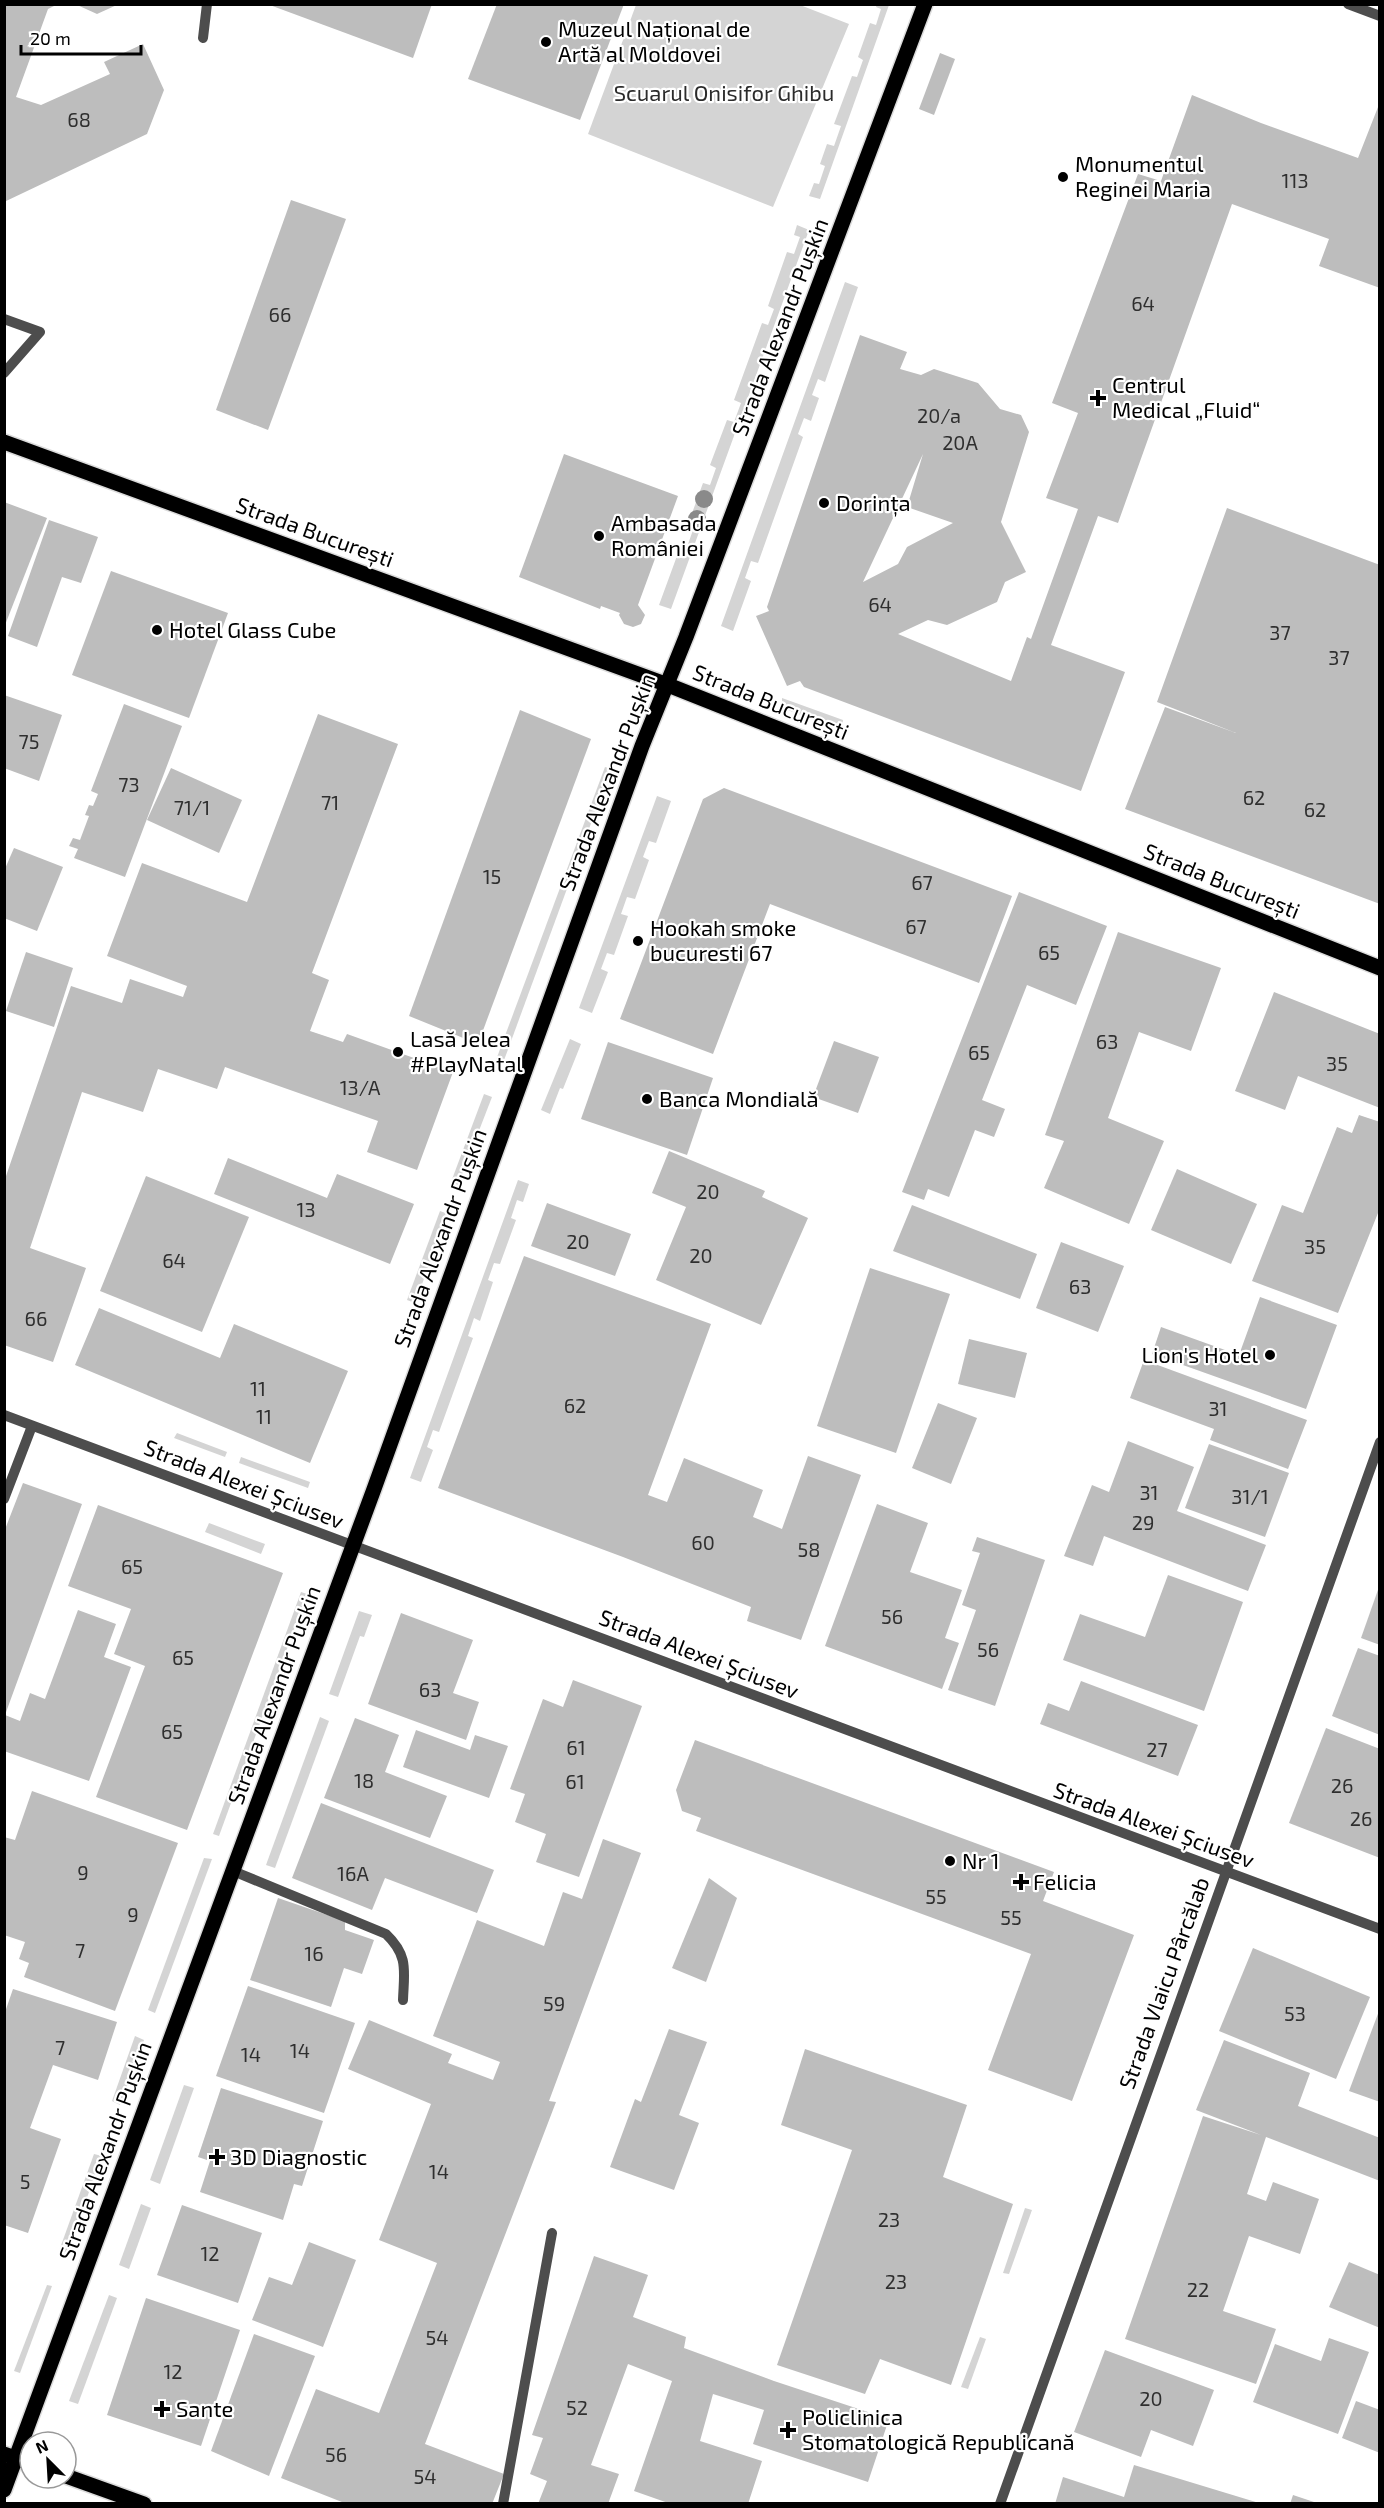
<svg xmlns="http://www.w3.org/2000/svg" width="1384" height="2508" viewBox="0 0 1384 2508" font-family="'Exo 2',sans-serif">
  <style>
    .green { fill: #d4d4d4 }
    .building { fill: #bdbdbd; fill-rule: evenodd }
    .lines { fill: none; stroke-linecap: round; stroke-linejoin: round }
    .major-casing { stroke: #dbdbdb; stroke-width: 18 }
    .minor { stroke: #4d4d4d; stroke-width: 10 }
    .major { stroke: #000; stroke-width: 15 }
    .tree { fill: #8a8a8a }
    .poi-dot { fill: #000; stroke: #fff; stroke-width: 2 }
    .labels { text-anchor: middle; stroke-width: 4.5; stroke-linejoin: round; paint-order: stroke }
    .number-label { font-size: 20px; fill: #2f2f2f }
    .poi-label { font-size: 22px; fill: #000; stroke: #fff; text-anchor: start }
    .park-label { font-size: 22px; fill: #2b2b2b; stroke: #fff }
    .street-label { font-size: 22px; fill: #000; stroke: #fff }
  </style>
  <rect width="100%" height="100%" fill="#fff"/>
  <!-- green -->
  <g class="green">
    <path d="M877 4 889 5 820 199 809 196 814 183 819 184 825 166 820 164 827 144 834 146 841 126 834 124 852 76 857 77 863 60 858 57 870 23 876 25 881 9 876 7Z"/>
    <path d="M636 5H800L849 24 773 207 588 134Z"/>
    <path d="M797 225 809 230 671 609 659 605 681 545 687 547 693 530 687 527 703 483 710 485 716 468 710 465 727 420 734 422 741 403 734 400 762 323 768 325 774 309 768 306 787 252 794 254 800 237 794 235Z"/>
    <path d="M845 282 858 287 825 382 818 379 812 395 819 398 811 421 804 418 798 434 803 437 758 563 751 561 745 578 751 581 733 631 721 626Z"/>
    <path d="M782 698 843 720 842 730 782 708Z"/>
    <path d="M605 767 611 769 503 1063 496 1060Z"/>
    <path d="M657 796 671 801 656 843 649 841 643 857 649 860 635 899 627 897 621 914 628 916 614 955 607 953 601 969 608 972 592 1013 579 1008Z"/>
    <path d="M570 1039 581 1044 563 1089 560 1088 550 1114 541 1110Z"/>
    <path d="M484 1094 492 1097 458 1185 451 1182Z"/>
    <path d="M518 1180 529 1184 523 1202 517 1200 511 1218 516 1220 500 1264 494 1263 488 1280 493 1282 480 1321 474 1318 468 1336 473 1338 439 1432 433 1430 427 1447 433 1450 421 1482 410 1478Z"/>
    <path d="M440 1211 448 1214 415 1303 407 1300Z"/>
    <path d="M177 1433 227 1452 225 1457 174 1438Z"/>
    <path d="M241 1457 310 1482 308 1488 239 1463Z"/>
    <path d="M209 1523 265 1544 261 1554 205 1532Z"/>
    <path d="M301 1592 307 1594 219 1836 213 1834Z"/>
    <path d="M359 1611 372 1615 364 1637 360 1636 338 1697 329 1694Z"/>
    <path d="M320 1717 329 1721 275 1868 266 1865Z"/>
    <path d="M204 1858 212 1859 155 2013 148 2010Z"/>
    <path d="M135 2036 144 2040 120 2105 112 2101Z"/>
    <path d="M184 2085 194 2088 160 2184 150 2180Z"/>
    <path d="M94 2154 102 2156 67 2253 59 2251Z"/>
    <path d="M141 2204 151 2208 129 2269 119 2265Z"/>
    <path d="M1025 2208 1032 2210 1009 2274 1003 2273Z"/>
    <path d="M47 2285 52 2286 20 2373 14 2371Z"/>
    <path d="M109 2295 117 2298 78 2404 69 2401Z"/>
    <path d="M980 2337 986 2339 968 2389 961 2387Z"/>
  </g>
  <!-- building -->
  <g class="building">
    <path d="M4 4H58L48 9 16 97 41 105 110 74 104 62 143 44 164 90 147 134 4 202Z"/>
    <path d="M75 4H119L97 14Z"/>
    <path d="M267 4H432L413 58Z"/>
    <path d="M497 4H624L580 120 468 79Z"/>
    <path d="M940 53 955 59 934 115 919 109Z"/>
    <path d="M1192 95 1261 123 1358 158 1380 102V288L1319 266 1329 239 1232 204 1118 523 1098 516 1051 645 1125 672 1081 791 804 687 800 681 787 686 756 616 769 611 767 607 860 335 907 352 900 369 921 375 934 369 978 383 1000 409 1021 415 1029 432 1001 522 1026 572 1005 582 997 602 947 625 928 620 898 634 1011 681 1027 637 1031 639 1078 509 1046 498 1078 413 1052 403 1138 174 1161 181ZM923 454 907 507 953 523 907 547 898 564 863 582Z"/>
    <path d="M291 200 346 219 268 430 216 410Z"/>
    <path d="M564 454 678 496 638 605 645 615 641 624 633 627 624 624 619 615 620 613 601 606 600 609 519 577Z"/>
    <path d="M4 502 47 518 5 625H4Z"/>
    <path d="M1227 508 1380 565V904L1125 809 1165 707 1236 733 1157 702Z"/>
    <path d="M49 520 98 537 81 583 62 577 37 647 8 636Z"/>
    <path d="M111 571 228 613 189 718 72 675Z"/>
    <path d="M4 695 62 715 39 781 4 768Z"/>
    <path d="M124 704 182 726 125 877 74 858 78 849 69 846 73 838 80 840 89 816 85 815 89 805 93 806 98 794 91 791Z"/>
    <path d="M520 710 591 739 478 1044 409 1016Z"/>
    <path d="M318 714 398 744 312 973 329 980 310 1031 343 1042 347 1034 453 1072 417 1170 367 1152 378 1121 225 1067 217 1089 158 1069 143 1112 82 1092 30 1248 86 1268 53 1362 4 1345V1182L71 986 122 1003 130 979 183 997 187 986 107 956 142 863 247 902Z"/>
    <path d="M171 768 242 800 219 853 147 820Z"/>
    <path d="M724 788 1012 896 979 983 770 904 713 1054 620 1019 703 799Z"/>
    <path d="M14 848 63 867 37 931 4 918V871Z"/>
    <path d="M1019 892 1107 926 1076 1005 1027 985 982 1100 1005 1109 994 1137 975 1130 949 1197 928 1189 924 1200 902 1192Z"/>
    <path d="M1118 932 1221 968 1191 1051 1139 1032 1108 1118 1164 1141 1129 1224 1044 1188 1064 1141 1045 1135Z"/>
    <path d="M26 952 73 968 54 1027 6 1011Z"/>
    <path d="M1274 992 1380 1034V1108L1298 1076 1285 1110 1235 1091Z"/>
    <path d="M834 1041 879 1057 858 1113 813 1097Z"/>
    <path d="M608 1042 713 1078 687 1155 581 1119Z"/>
    <path d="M1359 1115 1380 1122V1208L1338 1313 1252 1281 1282 1205 1303 1213 1337 1127 1352 1133Z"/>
    <path d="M669 1151 765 1191 762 1197 808 1218 761 1325 656 1280 686 1207 652 1193Z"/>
    <path d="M228 1158 327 1198 337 1174 414 1204 390 1264 214 1194Z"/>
    <path d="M1177 1169 1257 1204 1231 1264 1151 1230Z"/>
    <path d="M146 1176 249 1217 202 1332 100 1291Z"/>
    <path d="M547 1203 631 1234 615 1276 531 1246Z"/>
    <path d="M912 1205 1037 1254 1020 1299 893 1251Z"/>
    <path d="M1061 1242 1124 1266 1098 1332 1036 1308Z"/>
    <path d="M524 1256 711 1324 648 1495 667 1502 684 1458 763 1490 753 1517 782 1529 808 1456 861 1475 801 1640 747 1621 751 1607 623 1557 438 1488Z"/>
    <path d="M870 1268 950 1294 896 1453 817 1426Z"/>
    <path d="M1260 1297 1337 1325 1306 1409 1152 1354 1161 1327 1239 1355Z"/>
    <path d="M99 1308 220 1358 234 1324 348 1371 310 1463 75 1365Z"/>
    <path d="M969 1339 1027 1353 1015 1398 958 1384Z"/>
    <path d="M1144 1360 1307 1420 1288 1469 1210 1440 1214 1429 1130 1398Z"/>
    <path d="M938 1403 977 1418 951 1484 912 1468Z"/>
    <path d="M1128 1441 1194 1467 1177 1511 1266 1545 1248 1591 1104 1536 1093 1566 1064 1556 1092 1485 1109 1492Z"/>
    <path d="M1209 1444 1289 1473 1265 1537 1185 1508Z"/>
    <path d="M23 1483 82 1504 5 1715 20 1721 30 1693 45 1699 78 1610 116 1624 104 1657 131 1667 89 1781 4 1751V1532Z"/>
    <path d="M877 1504 928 1523 910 1572 962 1590 945 1638 959 1643 942 1689 825 1646Z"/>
    <path d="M98 1505 283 1573 187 1830 96 1797 145 1666 114 1654 131 1609 68 1586Z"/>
    <path d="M977 1537 1045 1560 995 1706 948 1690 976 1610 962 1605 980 1553 972 1551Z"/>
    <path d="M1168 1575 1243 1602 1204 1711 1063 1660 1080 1614 1145 1637Z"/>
    <path d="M1379 1587H1380V1645L1361 1638Z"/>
    <path d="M401 1613 473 1640 453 1693 479 1702 466 1740 368 1704Z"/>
    <path d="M1358 1648 1380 1656V1735L1332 1716Z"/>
    <path d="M573 1680 642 1706 579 1877 536 1862 546 1834 515 1822 525 1794 510 1789 543 1699 563 1707Z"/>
    <path d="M1081 1681 1198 1725 1178 1776 1040 1724 1048 1703 1069 1711Z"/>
    <path d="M355 1718 399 1735 385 1772 447 1796 430 1838 324 1798Z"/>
    <path d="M1326 1728 1380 1749V1858L1289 1823Z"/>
    <path d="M416 1730 470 1750 475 1735 508 1746 489 1798 403 1767Z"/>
    <path d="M695 1740 1054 1872 1043 1901 1134 1935 1072 2101 988 2070 1031 1954 696 1831 701 1818 682 1811 676 1790Z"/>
    <path d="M32 1791 178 1843 115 2011 24 1977 29 1963 19 1959 25 1942 4 1935V1837L15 1840Z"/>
    <path d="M321 1803 494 1870 477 1913 385 1878 372 1910 292 1878Z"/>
    <path d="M603 1839 641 1853 549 2101 556 2102 425 2444 504 2474 492 2504H347L281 2478 316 2389 379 2413 437 2263 379 2240 431 2104 348 2069 369 2020 452 2054 448 2063 493 2080 500 2062 433 2036 477 1920 544 1946 563 1892 582 1899Z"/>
    <path d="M709 1878 737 1898 706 1982 672 1968Z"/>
    <path d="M278 1898 345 1921V1930L374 1940 362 1974 344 1968 331 2007 250 1980Z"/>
    <path d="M1253 1948 1370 1997 1336 2079 1219 2031Z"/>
    <path d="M248 1986 355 2023 324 2113 216 2076Z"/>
    <path d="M13 1989 117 2022 98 2080 53 2065 30 2128 61 2139 28 2233 4 2225V2015Z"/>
    <path d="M1379 2011H1380V2102L1349 2091Z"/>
    <path d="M669 2029 707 2042 679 2115 699 2123 674 2190 610 2167 635 2099 641 2102Z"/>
    <path d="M1224 2040 1310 2073 1298 2106 1380 2138V2181L1266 2137 1247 2194 1266 2201 1273 2182 1319 2199 1300 2254 1249 2236 1223 2311 1276 2329 1256 2384 1125 2339 1203 2116 1261 2135 1196 2110Z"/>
    <path d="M805 2049 967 2105 943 2177 1013 2204 951 2385 880 2359 865 2394 777 2365 852 2150 781 2125Z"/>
    <path d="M221 2088 323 2121 302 2186 294 2184 283 2220 200 2192 210 2161 198 2157Z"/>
    <path d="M182 2205 262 2233 238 2303 157 2275Z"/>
    <path d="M309 2242 356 2260 323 2347 252 2320 269 2277 292 2285Z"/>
    <path d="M594 2256 648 2275 633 2317 686 2337 684 2348 774 2381 889 2419 868 2482 753 2444 764 2410 713 2394 700 2441 762 2461 748 2504H671L634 2491 672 2381 628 2364 591 2465 619 2474 608 2504H538L547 2481 530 2474 543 2438 532 2435Z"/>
    <path d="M1349 2262 1380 2275V2328L1329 2307Z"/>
    <path d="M146 2298 240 2330 201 2446 107 2415Z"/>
    <path d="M254 2334 315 2356 269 2476 211 2451Z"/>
    <path d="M1329 2338 1369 2352 1338 2434 1253 2402 1275 2344 1321 2361Z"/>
    <path d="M1105 2350 1214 2390 1193 2446 1151 2430 1141 2457 1074 2432Z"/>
    <path d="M1356 2401 1380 2410V2453L1342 2438Z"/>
    <path d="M1134 2465 1259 2503 1258 2504H1055L1063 2477 1124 2497Z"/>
    <path d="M1293 2495 1317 2503V2504H1290Z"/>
  </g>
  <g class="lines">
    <!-- major casing -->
    <g class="major-casing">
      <g id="major">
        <path d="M4 442 668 685 1380 968"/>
        <path d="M4 2454 30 2463"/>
        <path d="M66 2476 144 2504"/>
        <path d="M4 2490 374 1489 642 746 686 637 925 4"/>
      </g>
    </g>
    <!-- minor -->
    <g class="minor">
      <path d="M1348 4 1380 16"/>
      <path d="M203 38 207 4"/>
      <path d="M4 319 40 332 4 373"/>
      <path d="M4 1415 1380 1929"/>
      <path d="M4 1499 32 1426"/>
      <path d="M233 1871 386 1934C409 1956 404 1971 403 2000"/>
      <path d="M503 2504 552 2233"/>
      <path d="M1000 2504 1380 1442"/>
    </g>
    <!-- major -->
    <use href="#major" class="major"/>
  </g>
  <!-- trees -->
  <g class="tree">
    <circle cx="704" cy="499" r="9"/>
    <circle cx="697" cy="519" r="9"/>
  </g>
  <!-- markers -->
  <g class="poi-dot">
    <circle cx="546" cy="42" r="6"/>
    <circle cx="1063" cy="177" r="6"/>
    <path d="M1095 389h6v6h6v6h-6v6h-6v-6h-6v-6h6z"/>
    <circle cx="824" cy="503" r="6"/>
    <circle cx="599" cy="536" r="6"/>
    <circle cx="157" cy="630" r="6"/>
    <circle cx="638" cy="941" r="6"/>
    <circle cx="398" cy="1052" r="6"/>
    <circle cx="647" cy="1099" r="6"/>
    <circle cx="1270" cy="1355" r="6"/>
    <circle cx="950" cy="1861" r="6"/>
    <path d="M1018 1873h6v6h6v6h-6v6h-6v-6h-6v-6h6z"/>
    <path d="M214 2148h6v6h6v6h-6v6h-6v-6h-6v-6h6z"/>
    <path d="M159 2400h6v6h6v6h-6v6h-6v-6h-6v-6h6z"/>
    <path d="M785 2421h6v6h6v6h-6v6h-6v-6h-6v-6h6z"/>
  </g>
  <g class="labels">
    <!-- number labels -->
    <g class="number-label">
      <text x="79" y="127">68</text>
      <text x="1295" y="188">113</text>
      <text x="1143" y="311">64</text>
      <text x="280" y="322">66</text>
      <text x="939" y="423">20/a</text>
      <text x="960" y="450">20A</text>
      <text x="880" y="612">64</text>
      <text x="1280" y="640">37</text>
      <text x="1339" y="665">37</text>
      <text x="29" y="749">75</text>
      <text x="129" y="792">73</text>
      <text x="1254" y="805">62</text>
      <text x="330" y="810">71</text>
      <text x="192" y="815">71/1</text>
      <text x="1315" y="817">62</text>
      <text x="492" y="884">15</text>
      <text x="922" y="890">67</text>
      <text x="916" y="934">67</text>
      <text x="1049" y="960">65</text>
      <text x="1107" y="1049">63</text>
      <text x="979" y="1060">65</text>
      <text x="1337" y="1071">35</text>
      <text x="360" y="1095">13/A</text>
      <text x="708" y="1199">20</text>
      <text x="306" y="1217">13</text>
      <text x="578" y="1249">20</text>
      <text x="1315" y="1254">35</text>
      <text x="701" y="1263">20</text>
      <text x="174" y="1268">64</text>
      <text x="1080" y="1294">63</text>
      <text x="36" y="1326">66</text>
      <text x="258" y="1396">11</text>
      <text x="575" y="1413">62</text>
      <text x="1218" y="1416">31</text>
      <text x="264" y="1424">11</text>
      <text x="1149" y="1500">31</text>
      <text x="1250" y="1504">31/1</text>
      <text x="1143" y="1530">29</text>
      <text x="703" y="1550">60</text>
      <text x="809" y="1557">58</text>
      <text x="132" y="1574">65</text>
      <text x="892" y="1624">56</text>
      <text x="988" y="1657">56</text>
      <text x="183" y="1665">65</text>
      <text x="430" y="1697">63</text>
      <text x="172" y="1739">65</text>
      <text x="576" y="1755">61</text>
      <text x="1157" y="1757">27</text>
      <text x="364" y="1788">18</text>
      <text x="575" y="1789">61</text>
      <text x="1342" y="1793">26</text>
      <text x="1361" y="1826">26</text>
      <text x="83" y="1880">9</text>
      <text x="353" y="1881">16A</text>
      <text x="936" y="1904">55</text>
      <text x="133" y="1922">9</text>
      <text x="1011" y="1925">55</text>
      <text x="80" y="1958">7</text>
      <text x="314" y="1961">16</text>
      <text x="554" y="2011">59</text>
      <text x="1295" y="2021">53</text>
      <text x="60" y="2055">7</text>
      <text x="300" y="2058">14</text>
      <text x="251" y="2062">14</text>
      <text x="439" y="2179">14</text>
      <text x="25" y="2189">5</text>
      <text x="889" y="2227">23</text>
      <text x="210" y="2261">12</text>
      <text x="896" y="2289">23</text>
      <text x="1198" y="2297">22</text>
      <text x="437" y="2345">54</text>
      <text x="173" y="2379">12</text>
      <text x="1151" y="2406">20</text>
      <text x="577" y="2415">52</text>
      <text x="336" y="2462">56</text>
      <text x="425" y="2484">54</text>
    </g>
    <!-- poi labels -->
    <g class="poi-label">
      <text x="558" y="37">Muzeul Național de<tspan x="558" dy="25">Artă al Moldovei</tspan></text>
      <text x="1075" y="172">Monumentul<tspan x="1075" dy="25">Reginei Maria</tspan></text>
      <text x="1112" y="393">Centrul<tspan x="1112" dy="25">Medical „Fluid“</tspan></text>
      <text x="836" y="511">Dorința</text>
      <text x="611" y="531">Ambasada<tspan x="611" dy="25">României</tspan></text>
      <text x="169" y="638">Hotel Glass Cube</text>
      <text x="650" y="936">Hookah smoke<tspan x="650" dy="25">bucuresti 67</tspan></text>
      <text x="410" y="1047">Lasă Jelea<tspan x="410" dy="25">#PlayNatal</tspan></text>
      <text x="659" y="1107">Banca Mondială</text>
      <text x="1258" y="1363" text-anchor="end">Lion's Hotel</text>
      <text x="962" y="1869">Nr 1</text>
      <text x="1033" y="1890">Felicia</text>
      <text x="230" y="2165">3D Diagnostic</text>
      <text x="176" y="2417">Sante</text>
      <text x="802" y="2425">Policlinica<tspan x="802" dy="25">Stomatologică Republicană</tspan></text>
    </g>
    <!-- park labels -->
    <g class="park-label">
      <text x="724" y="101">Scuarul Onisifor Ghibu</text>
    </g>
    <!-- street labels -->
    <g class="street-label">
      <text transform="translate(780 327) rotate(-69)" y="8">Strada Alexandr Pușkin</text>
      <text transform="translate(315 532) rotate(20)" y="8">Strada București</text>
      <text transform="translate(771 702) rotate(22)" y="8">Strada București</text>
      <text transform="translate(607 782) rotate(-69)" y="8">Strada Alexandr Pușkin</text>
      <text transform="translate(1222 881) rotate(22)" y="8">Strada București</text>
      <text transform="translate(440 1238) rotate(-70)" y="8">Strada Alexandr Pușkin</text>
      <text transform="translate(244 1484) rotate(21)" y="8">Strada Alexei Șciusev</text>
      <text transform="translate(699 1654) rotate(21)" y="8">Strada Alexei Șciusev</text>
      <text transform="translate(274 1695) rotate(-70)" y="8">Strada Alexandr Pușkin</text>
      <text transform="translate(1154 1825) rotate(20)" y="8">Strada Alexei Șciusev</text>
      <text transform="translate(1164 1983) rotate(-70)" y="8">Strada Vlaicu Pârcălab</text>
      <text transform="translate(105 2151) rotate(-70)" y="8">Strada Alexandr Pușkin</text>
    </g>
  </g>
  <!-- border -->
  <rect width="1384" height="2508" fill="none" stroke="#000000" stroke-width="12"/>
  <!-- north arrow -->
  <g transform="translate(48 2460) rotate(336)"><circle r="28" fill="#ffffff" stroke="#999999" stroke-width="1.5"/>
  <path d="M0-4.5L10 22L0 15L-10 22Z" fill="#000000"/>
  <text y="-9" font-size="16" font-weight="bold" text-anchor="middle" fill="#000000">N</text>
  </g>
  <!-- scale -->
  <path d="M21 45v9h120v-9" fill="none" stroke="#000000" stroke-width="3"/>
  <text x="30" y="45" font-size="18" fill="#000000" stroke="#ffffff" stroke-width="4.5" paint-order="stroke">20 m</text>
</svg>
